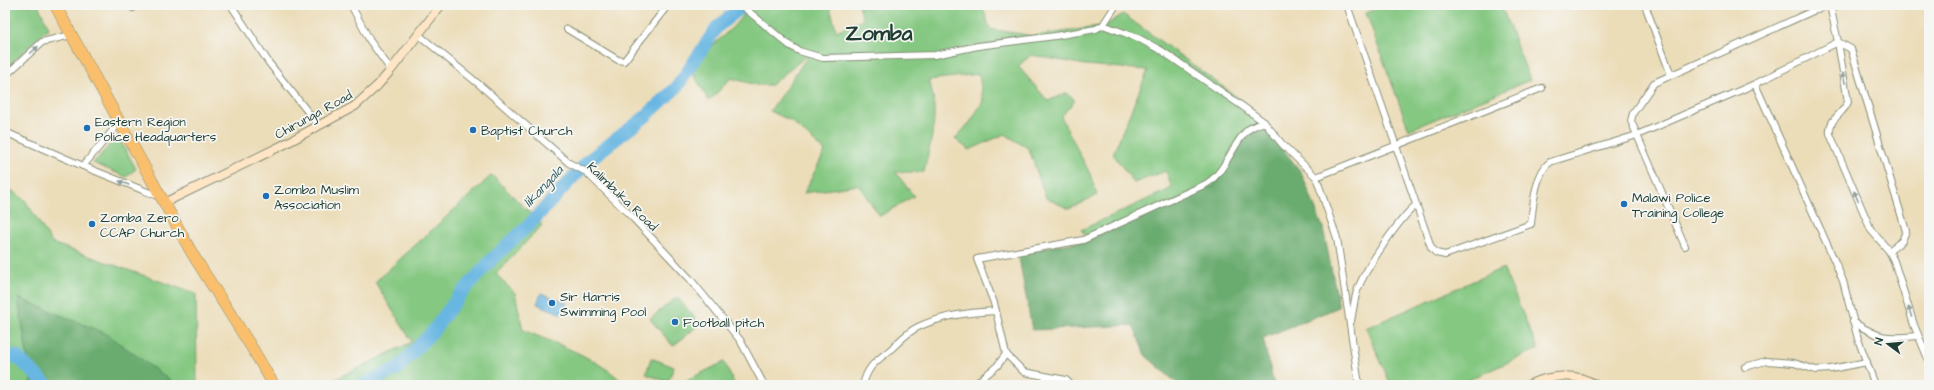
<svg xmlns="http://www.w3.org/2000/svg" width="1934" height="390" viewBox="0 0 1934 390" font-family="'Architects Daughter',sans-serif">
  <style>
    .green { fill: #84c881; stroke: #52825a }
    .forest { fill: #6bac6f; stroke: #457452 }
    .water { fill: #68b6e2; stroke: #447a8b }
    .lines { fill: none; stroke-linecap: round; stroke-linejoin: round }
    .river { stroke: #68b6e2; stroke-width: 13 }
    .street-casing { stroke: #868d76; stroke-width: 8 }
    .secondary-casing { stroke: #868d76; stroke-width: 10 }
    .highway-casing { stroke: #868d76; stroke-width: 12 }
    .street { stroke: #fff; stroke-width: 6 }
    .secondary { stroke: #fde5c5; stroke-width: 8 }
    .highway { stroke: #f9bf6d; stroke-width: 11 }
    .oneway { fill: #8f9e9a }
    .poi-dot { fill: #1f6fb2; stroke: #f6f6f2; stroke-width: 1.5 }
    .labels { text-anchor: middle; stroke-width: 3.5; stroke-linejoin: round; paint-order: stroke }
    .street-label { font-size: 13px; fill: #1f3d34; stroke: #f6f6f2 }
    .poi-label { font-size: 13px; fill: #1f3d34; stroke: #f6f6f2; text-anchor: start }
    .water-label { font-size: 14px; font-style: italic; fill: #315b60; stroke: #f6f6f2 }
    .town-label { font-size: 21px; font-weight: bold; fill: #1f3d34; stroke: #f6f6f2 }
  </style>
  <rect width="100%" height="100%" fill="#f6f6f2"/>
  <filter id="ink" filterUnits="userSpaceOnUse"><feTurbulence type="fractalNoise" baseFrequency=".025" numOctaves="2"/><feDisplacementMap in="SourceGraphic" scale="8" xChannelSelector="R" yChannelSelector="G"/><feConvolveMatrix kernelMatrix="1 2 1 2 8 2 1 2 1" color-interpolation-filters="sRGB"/></filter>
  <filter id="wash" filterUnits="userSpaceOnUse"><feTurbulence type="fractalNoise" baseFrequency=".012" numOctaves="4" result="noise"/><feDisplacementMap in="SourceGraphic" scale="16" xChannelSelector="R" yChannelSelector="G"/><feGaussianBlur stdDeviation="0.9" result="paint"/><feColorMatrix in="noise" values="0 0 0 0 0 0 0 0 0 0 0 0 0 0 0 0 0 1.4 0 .05"/><feComposite in="paint" operator="in"/></filter>
  <g filter="url(#wash)">
    <rect width="100%" height="100%" fill="#ecddb9"/>
    <!-- green -->
    <g class="green">
      <path d="M6 5H38L49 28 5 69V9Z"/>
      <path d="M751 5H834L830 7 836 31 863 20 859 5H982L990 29 1033 36 1105 26 1123 14 1245 103 1262 123 1244 137 1214 186 1141 215 1090 240 1081 230 1172 188 1166 171 1134 183 1113 154 1148 70 1085 65 1031 55 1018 66 1048 101 1067 93 1075 100 1061 117 1090 174 1097 195 1069 209 1046 198 1029 149 1005 134 969 150 955 139 971 121 983 101 979 74 929 80C940 116 931 138 924 172H895L914 196 880 216 858 185 804 193 825 151 791 121 770 111 810 53 771 85H756L731 78 709 101 693 73 702 55 734 26Z"/>
      <path d="M1385 5H1501L1530 80 1409 130 1366 13Z"/>
      <path d="M118 136 136 169 126 177 93 163Z"/>
      <path d="M492 175 542 225 496 274 515 293 523 330C554 343 602 359 625 385H323L412 342 375 282Z"/>
      <path d="M5 186 25 200 52 243 196 294 197 385H5Z"/>
      <path d="M1503 268 1538 349 1457 385H1391L1366 328Z"/>
      <path d="M677 297 700 324 673 346 650 319Z"/>
      <path d="M651 358 674 367 668 382 646 374Z"/>
      <path d="M724 362 735 385H677Z"/>
    </g>
    <!-- forest -->
    <g class="forest">
      <path d="M1262 123 1301 172 1323 228 1339 307 1263 338 1274 385H1179L1145 355 1133 325 1032 330 1018 252 1090 240 1141 215 1214 186 1244 137Z"/>
      <path d="M18 298 107 334 176 385H32Z"/>
    </g>
    <!-- water -->
    <path class="water" d="M541 293 567 303 562 314 537 304Z"/>
    <g class="lines">
      <!-- river -->
      <g class="river">
        <path d="M5 357 16 356 47 385"/>
        <path d="M362 385 397 369 433 331 459 296 493 258 529 225 590 159 645 117 677 87 717 27 744 5"/>
      </g>
    </g>
  </g>
  <g filter="url(#ink)">
    <g class="lines">
      <!-- street casing -->
      <g class="street-casing">
        <g id="street">
          <path d="M231 5 269 63 319 126"/>
          <path d="M351 5 370 41 391 70"/>
          <path d="M741 5 789 45 799 51 823 58 935 55 978 46 1055 36 1096 29 1103 25 1138 38 1162 51 1242 106 1264 122 1282 144 1316 177 1337 238 1359 385"/>
          <path d="M1347 5 1431 247 1436 253 1445 255 1531 224C1533 206 1535 173 1550 162L1637 135 1755 84 1838 42 1851 49 1906 231 1902 241 1889 251"/>
          <path d="M1645 5 1671 75"/>
          <path d="M1830 5 1838 42 1848 102C1843 115 1828 118 1830 134L1871 230 1889 251 1894 261 1914 325 1929 361"/>
          <path d="M133 8 137 5"/>
          <path d="M1103 25 1116 5"/>
          <path d="M567 29 618 60 624 61 668 5"/>
          <path d="M419 35 481 86 569 163 586 172 632 217 691 280 740 340 764 385"/>
          <path d="M5 76 42 42 71 35"/>
          <path d="M1755 84 1835 262 1843 281 1858 339 1875 385"/>
          <path d="M5 132 83 166 160 197"/>
          <path d="M83 166 119 123"/>
          <path d="M1316 177 1542 88"/>
          <path d="M1685 246 1631 121 1633 113 1654 83 1826 5"/>
          <path d="M1351 321C1353 311 1354 301 1357 291 1365 269 1399 219 1416 205"/>
          <path d="M1853 322C1881 339 1885 339 1918 336"/>
          <path d="M1745 367 1766 361 1794 363 1816 370 1831 369 1867 362"/>
          <path d="M863 385C868 365 876 362 890 350 899 342 907 332 918 327 941 316 970 312 996 311"/>
          <path d="M974 385 997 366 1006 354"/>
          <path d="M1071 385 1066 380 1024 372 1006 354 994 303 977 259 1083 240 1206 184C1227 171 1233 141 1249 129 1253 126 1259 124 1264 122"/>
        </g>
      </g>
      <!-- secondary casing -->
      <g class="secondary-casing">
        <g id="secondary">
          <path d="M164 203 283 145 355 106 378 85 391 70 441 5"/>
          <path d="M1528 385C1549 375 1575 372 1596 385"/>
        </g>
      </g>
      <!-- highway casing -->
      <g class="highway-casing">
        <path id="highway" d="M55 5 193 255 252 348 274 385"/>
      </g>
      <!-- street -->
      <use href="#street" class="street"/>
      <!-- secondary -->
      <use href="#secondary" class="secondary"/>
      <!-- highway -->
      <use href="#highway" class="highway"/>
    </g>
    <!-- one-way arrows -->
    <defs><path id="oneway-solid" d="M-6-.8H1V-3.2L6.5 0L1 3.2V.8H-6Z"/></defs>
    <g class="oneway">
      <use href="#oneway-solid" transform="translate(34 50) rotate(-42)"/>
      <use href="#oneway-solid" transform="translate(1844 78) rotate(-102)"/>
      <use href="#oneway-solid" transform="translate(124 183) rotate(-157)"/>
      <use href="#oneway-solid" transform="translate(1856 196) rotate(-113)"/>
      <use href="#oneway-solid" transform="translate(1910 312) rotate(-107)"/>
    </g>
  </g>
  <!-- markers -->
  <g class="poi-dot">
    <circle cx="87" cy="128" r="4"/>
    <circle cx="473" cy="130" r="4"/>
    <circle cx="266" cy="196" r="4"/>
    <circle cx="1624" cy="204" r="4"/>
    <circle cx="92" cy="224" r="4"/>
    <circle cx="552" cy="303" r="4"/>
    <circle cx="675" cy="322" r="4"/>
  </g>
  <g class="labels">
    <!-- street labels -->
    <g class="street-label">
      <text transform="translate(313 114) rotate(-29)" y="5">Chirunga Road</text>
      <text transform="translate(623 196) rotate(44)" y="5">Kalimbuka Road</text>
    </g>
    <!-- poi labels -->
    <g class="poi-label">
      <text x="95" y="126">Eastern Region<tspan x="95" dy="15">Police Headquarters</tspan></text>
      <text x="481" y="135">Baptist Church</text>
      <text x="274" y="194">Zomba Muslim<tspan x="274" dy="15">Association</tspan></text>
      <text x="1632" y="202">Malawi Police<tspan x="1632" dy="15">Training College</tspan></text>
      <text x="100" y="222">Zomba Zero<tspan x="100" dy="15">CCAP Church</tspan></text>
      <text x="560" y="301">Sir Harris<tspan x="560" dy="15">Swimming Pool</tspan></text>
      <text x="683" y="327">Football pitch</text>
    </g>
    <!-- water labels -->
    <g class="water-label">
      <text transform="translate(543 186) rotate(-47)" y="5">likangala</text>
    </g>
    <!-- town labels -->
    <g class="town-label">
      <text x="879" y="40">Zomba</text>
    </g>
  </g>
  <!-- margin -->
  <rect width="1934" height="390" fill="none" stroke="#f6f6f2" stroke-width="20"/>
  <!-- north arrow -->
  <g transform="translate(1888 344) rotate(286)" stroke="#f6f6f2" stroke-width="3" paint-order="stroke">
  <path d="M0-3L7 15L0 10L-7 15Z" fill="#1f3d34"/>
  <text y="-6" font-size="11" font-weight="bold" text-anchor="middle" fill="#1f3d34">N</text>
  </g>
</svg>
